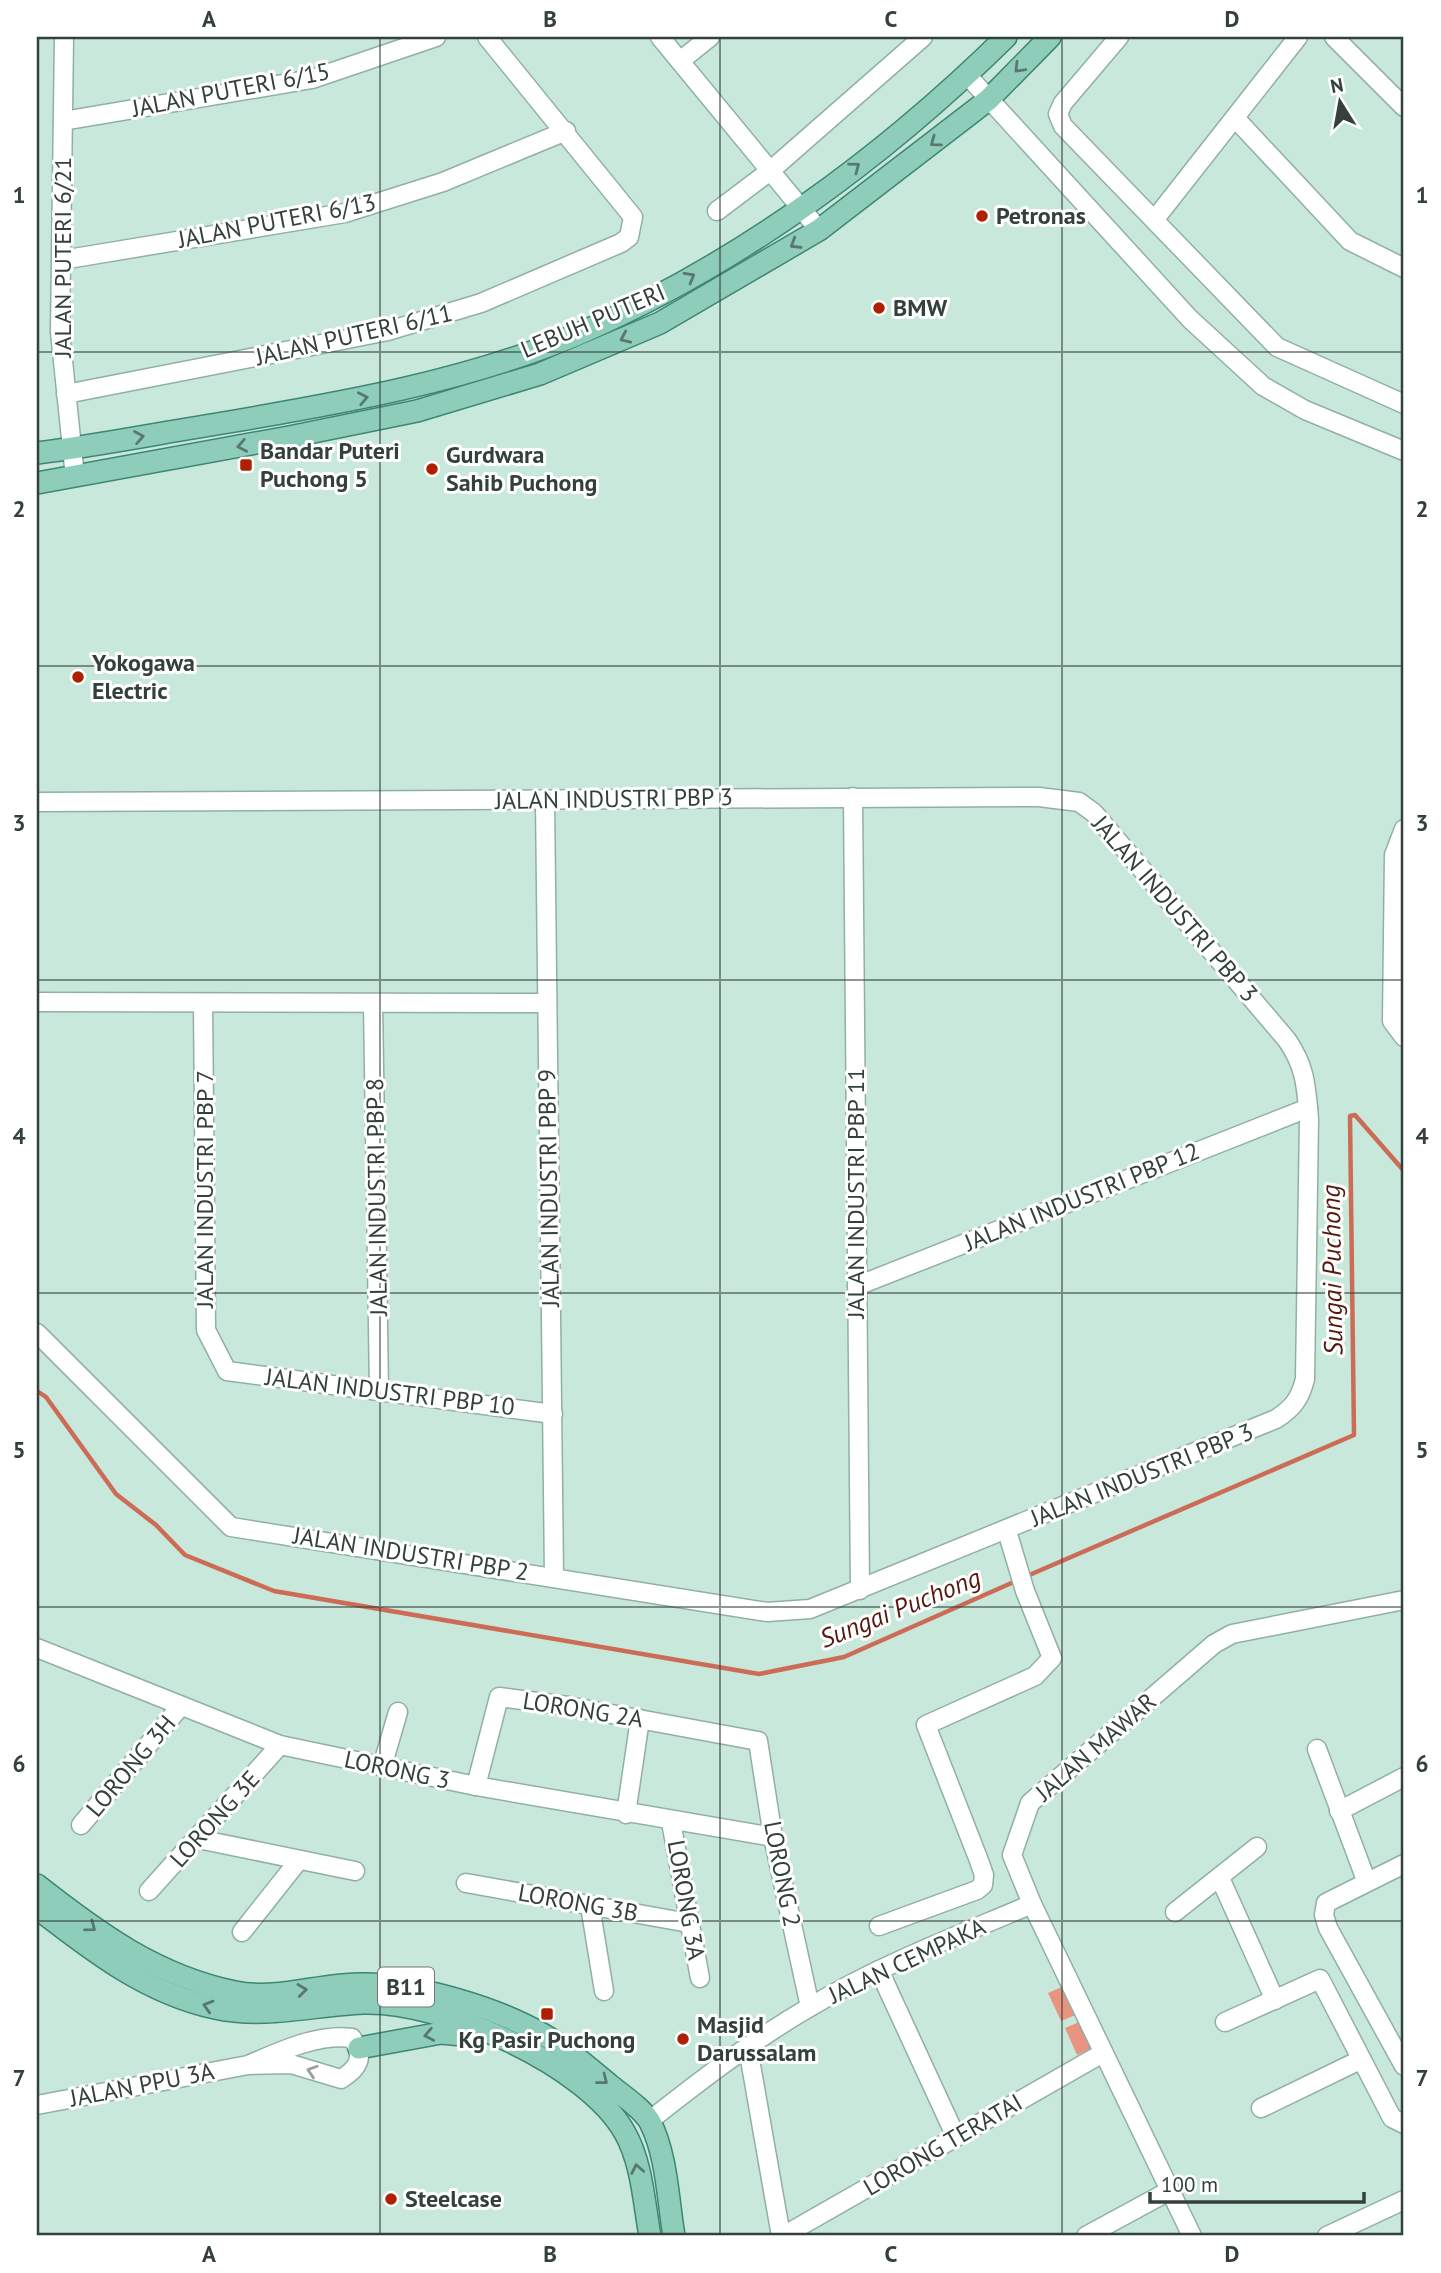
<svg xmlns="http://www.w3.org/2000/svg" width="1441" height="2273" viewBox="0 0 1441 2273" font-family="'PT Sans',sans-serif">
  <style>
    .grass { fill: #e99481 }
    .lines { fill: none; stroke-linecap: round; stroke-linejoin: round }
    .stream { stroke: #cc6c57; stroke-width: 4.5 }
    .minor-casing { stroke: #91b0a5; stroke-width: 21 }
    .major-casing { stroke: #3e8671; stroke-width: 24 }
    .minor { stroke: #fff; stroke-width: 18 }
    .major { stroke: #8fcdbb; stroke-width: 21 }
    .oneway { stroke: #58786e }
    .oneway2 { stroke: #99a09d }
    .grid { fill: none; stroke: #33403b; stroke-width: 2; stroke-opacity: 0.55 }
    .poi-dot { fill: #ae2100; stroke: #fff; stroke-width: 2.5 }
    .labels { text-anchor: middle; stroke-width: 6; stroke-linejoin: round; paint-order: stroke }
    .shield { fill: #fff; stroke: #707976; stroke-width: 2 }
    .shield-label { font-size: 23px; font-weight: bold; fill: #33403b }
    .street-label { font-size: 24px; fill: #33403b; stroke: #fff }
    .poi-label { font-size: 24px; font-weight: bold; fill: #33403b; stroke: #fff; text-anchor: start }
    .water-label { font-size: 26px; font-style: italic; fill: #56180c; stroke: #fff }
    .neatline { fill: none; stroke: #33403b; stroke-width: 2.5 }
    .grid-label { font-size: 23px; text-anchor: middle; font-weight: bold; fill: #33403b }
  </style>
  <rect width="100%" height="100%" fill="#c8e8dc"/>
  <!-- grass -->
  <g class="grass">
    <path d="M1066 1985 1078 2014 1061 2021 1048 1993Z"/>
    <path d="M1081 2021 1093 2048 1077 2055 1065 2028Z"/>
  </g>
  <g class="lines">
    <!-- stream -->
    <g class="stream">
      <path d="M37 1391 46 1397 116 1494 156 1525 185 1555 274 1591 759 1674 844 1657 1016 1581"/>
      <path d="M1027 1576 1354 1435 1350 1116 1355 1115 1404 1171"/>
    </g>
    <!-- minor casing -->
    <g class="minor-casing">
      <g id="minor">
        <path d="M64 37 60 332 75 477"/>
        <path d="M660 37 819 230"/>
        <path d="M1119 37 1063 103 1058 114 1063 126 1277 347 1404 404"/>
        <path d="M1334 37 1404 107"/>
        <path d="M680 61 710 37"/>
        <path d="M967 75 1190 319 1263 386 1305 410 1404 451"/>
        <path d="M1235 118 1350 241 1404 268"/>
        <path d="M63 121 312 79 436 37"/>
        <path d="M717 211 770 171 923 37"/>
        <path d="M1155 219 1298 37"/>
        <path d="M62 260 345 213 443 182 566 131"/>
        <path d="M66 394 388 331 481 303 621 243 629 237 633 217 487 37"/>
        <path d="M853 797 860 1590"/>
        <path d="M545 800 554 1576"/>
        <path d="M37 802 1039 797 1079 802 1094 813 1287 1040C1306 1068 1306 1086 1309 1119L1305 1379C1300 1399 1293 1408 1276 1419L810 1609 767 1612 231 1527 37 1333"/>
        <path d="M1404 829 1394 855 1392 1021 1404 1037"/>
        <path d="M37 1002 547 1003"/>
        <path d="M203 1003 206 1330 227 1371 553 1414"/>
        <path d="M373 1003 379 1391"/>
        <path d="M857 1286 1308 1108"/>
        <path d="M37 1648 280 1745 476 1786 773 1837"/>
        <path d="M1317 1749 1366 1880"/>
        <path d="M382 1767 398 1712"/>
        <path d="M476 1786 499 1697 568 1706 758 1741 773 1837 810 2007"/>
        <path d="M1339 1811 1404 1777"/>
        <path d="M626 1814 640 1719"/>
        <path d="M671 1822 700 1978"/>
        <path d="M81 1825 180 1707"/>
        <path d="M198 1839 355 1871"/>
        <path d="M1404 1864 1326 1903 1324 1915 1328 1928 1404 2066"/>
        <path d="M1220 1878 1275 2000"/>
        <path d="M466 1883 689 1923"/>
        <path d="M149 1891 280 1745"/>
        <path d="M590 1906 604 1991"/>
        <path d="M1175 1912 1257 1847"/>
        <path d="M879 1926 977 1890 983 1885 984 1875 978 1858 926 1725 1035 1676 1052 1658 1025 1591 1007 1531"/>
        <path d="M242 1932 299 1860"/>
        <path d="M879 1970 956 2137"/>
        <path d="M1225 2022 1320 1979 1392 2118 1404 2124"/>
        <path d="M748 2048 781 2236"/>
        <path d="M37 2105 248 2065 291 2064 341 2079C359 2068 365 2057 352 2038 318 2033 279 2052 248 2065"/>
        <path d="M1261 2108 1360 2060"/>
        <path d="M649 2121C701 2080 753 2040 810 2007 880 1965 957 1936 1032 1904"/>
        <path d="M783 2236 1103 2053"/>
        <path d="M1086 2236 1169 2191"/>
        <path d="M1192 2236 1032 1904 1012 1855 1030 1803 1214 1644 1232 1634 1404 1600"/>
        <path d="M1327 2236 1404 2200"/>
      </g>
    </g>
    <!-- major casing -->
    <g class="major-casing">
      <g id="major">
        <path d="M37 453C101 445 165 432 229 422 346 402 466 381 576 335 736 266 882 159 1006 37"/>
        <path d="M37 483 289 437 417 411 540 374 660 323 819 230 988 100 1050 37"/>
        <path d="M37 1885C98 1933 157 1976 235 1992 279 2001 323 1982 367 1984 423 1986 495 2007 544 2035 567 2048 590 2069 611 2086 623 2096 642 2108 650 2122 667 2155 668 2201 674 2236"/>
        <path d="M37 1908C91 1950 146 1993 215 2008 264 2019 314 2005 363 2003 440 2000 587 2064 625 2133 642 2163 644 2203 650 2236"/>
        <path d="M359 2048 441 2033 474 2036"/>
      </g>
    </g>
    <!-- minor -->
    <use href="#minor" class="minor"/>
    <!-- major -->
    <use href="#major" class="major"/>
  </g>
  <!-- one-way arrows -->
  <defs><path id="oneway-chevron" d="M-2-3.5L2.5 0L-2 3.5" fill="none" stroke-width="1.6" stroke-linecap="round" stroke-linejoin="round" transform="scale(1.75)"/></defs>
  <g class="oneway">
    <use href="#oneway-chevron" transform="translate(1019 68) rotate(134)"/>
    <use href="#oneway-chevron" transform="translate(935 142) rotate(143)"/>
    <use href="#oneway-chevron" transform="translate(855 167) rotate(-37)"/>
    <use href="#oneway-chevron" transform="translate(795 244) rotate(149)"/>
    <use href="#oneway-chevron" transform="translate(690 277) rotate(-30)"/>
    <use href="#oneway-chevron" transform="translate(625 338) rotate(156)"/>
    <use href="#oneway-chevron" transform="translate(363 398) rotate(-11)"/>
    <use href="#oneway-chevron" transform="translate(139 437) rotate(-10)"/>
    <use href="#oneway-chevron" transform="translate(242 446) rotate(169)"/>
    <use href="#oneway-chevron" transform="translate(91 1927) rotate(37)"/>
    <use href="#oneway-chevron" transform="translate(302 1990) rotate(-7)"/>
    <use href="#oneway-chevron" transform="translate(208 2006) rotate(-164)"/>
    <use href="#oneway-chevron" transform="translate(429 2035) rotate(169)"/>
    <use href="#oneway-chevron" transform="translate(603 2080) rotate(38)"/>
    <use href="#oneway-chevron" transform="translate(637 2169) rotate(-101)"/>
  </g>
  <use class="oneway2" href="#oneway-chevron" transform="translate(312 2071) rotate(-162)"/>
  <!-- grid -->
  <path class="grid" d="M380 37V2236M720 37V2236M1062 37V2236M37 352H1404M37 666H1404M37 980H1404M37 1293H1404M37 1607H1404M37 1921H1404"/>
  <!-- markers -->
  <g class="poi-dot">
    <circle cx="982" cy="216" r="7"/>
    <circle cx="879" cy="308" r="7"/>
    <rect x="239" y="458" width="14" height="14" rx="3.5"/>
    <circle cx="432" cy="469" r="7"/>
    <circle cx="78" cy="677" r="7"/>
    <rect x="540" y="2007" width="14" height="14" rx="3.5"/>
    <circle cx="683" cy="2039" r="7"/>
    <circle cx="391" cy="2199" r="7"/>
  </g>
  <g class="labels">
    <!-- shield labels -->
    <rect class="shield" x="378" y="1967.5" width="56" height="39" rx="5"/>
    <g class="shield-label">
      <text x="406" y="1995">B11</text>
    </g>
    <!-- street labels -->
    <g class="street-label">
      <text transform="translate(231 90) rotate(-11)" y="8">JALAN PUTERI 6/15</text>
      <text transform="translate(277 221) rotate(-11)" y="8">JALAN PUTERI 6/13</text>
      <text transform="translate(63 257) rotate(-90)" y="8">JALAN PUTERI 6/21</text>
      <text transform="translate(593 321) rotate(-23)" y="8">LEBUH PUTERI</text>
      <text transform="translate(354 335) rotate(-13)" y="8">JALAN PUTERI 6/11</text>
      <text transform="translate(614 799) rotate(-1)" y="8">JALAN INDUSTRI PBP 3</text>
      <text transform="translate(1175 909) rotate(49)" y="8">JALAN INDUSTRI PBP 3</text>
      <text transform="translate(549 1188) rotate(-91)" y="8">JALAN INDUSTRI PBP 9</text>
      <text transform="translate(205 1189) rotate(-90)" y="8">JALAN INDUSTRI PBP 7</text>
      <text transform="translate(856 1193) rotate(-90)" y="8">JALAN INDUSTRI PBP 11</text>
      <text transform="translate(377 1197) rotate(-91)" y="8">JALAN INDUSTRI PBP 8</text>
      <text transform="translate(1082 1197) rotate(-22)" y="8">JALAN INDUSTRI PBP 12</text>
      <text transform="translate(390 1392) rotate(7)" y="8">JALAN INDUSTRI PBP 10</text>
      <text transform="translate(1142 1475) rotate(-22)" y="8">JALAN INDUSTRI PBP 3</text>
      <text transform="translate(411 1554) rotate(9)" y="8">JALAN INDUSTRI PBP 2</text>
      <text transform="translate(583 1710) rotate(9)" y="8">LORONG 2A</text>
      <text transform="translate(1096 1747) rotate(-41)" y="8">JALAN MAWAR</text>
      <text transform="translate(131 1766) rotate(-50)" y="8">LORONG 3H</text>
      <text transform="translate(397 1770) rotate(12)" y="8">LORONG 3</text>
      <text transform="translate(215 1819) rotate(-48)" y="8">LORONG 3E</text>
      <text transform="translate(782 1874) rotate(79)" y="8">LORONG 2</text>
      <text transform="translate(686 1900) rotate(80)" y="8">LORONG 3A</text>
      <text transform="translate(578 1903) rotate(10)" y="8">LORONG 3B</text>
      <text transform="translate(907 1961) rotate(-25)" y="8">JALAN CEMPAKA</text>
      <text transform="translate(142 2085) rotate(-11)" y="8">JALAN PPU 3A</text>
      <text transform="translate(943 2145) rotate(-30)" y="8">LORONG TERATAI</text>
    </g>
    <!-- poi labels -->
    <g class="poi-label">
      <text x="996" y="224">Petronas</text>
      <text x="893" y="316">BMW</text>
      <text x="260" y="459">Bandar Puteri<tspan x="260" dy="28">Puchong 5</tspan></text>
      <text x="446" y="463">Gurdwara<tspan x="446" dy="28">Sahib Puchong</tspan></text>
      <text x="92" y="671">Yokogawa<tspan x="92" dy="28">Electric</tspan></text>
      <text x="697" y="2033">Masjid<tspan x="697" dy="28">Darussalam</tspan></text>
      <text x="547" y="2048" text-anchor="middle">Kg Pasir Puchong</text>
      <text x="405" y="2207">Steelcase</text>
    </g>
    <!-- water labels -->
    <g class="water-label">
      <text transform="translate(1332 1270) rotate(-91)" y="9">Sungai Puchong</text>
      <text transform="translate(900 1608) rotate(-22)" y="9">Sungai Puchong</text>
    </g>
  </g>
  <!-- border -->
  <rect width="1441" height="2273" fill="none" stroke="#ffffff" stroke-width="77"/>
  <!-- north arrow -->
  <g transform="translate(1340 102) rotate(349)" stroke="#ffffff" stroke-width="5" paint-order="stroke">
  <path d="M0-5L12 26L0 18L-12 26Z" fill="#33403b"/>
  <text y="-10" font-size="19" font-weight="bold" text-anchor="middle" fill="#33403b">N</text>
  </g>
  <!-- scale -->
  <path d="M1150 2192v10h214v-10" fill="none" stroke="#33403b" stroke-width="3.5"/>
  <text x="1161" y="2192" font-size="21" fill="#33403b" stroke="#ffffff" stroke-width="5" paint-order="stroke">100 m</text>
  <rect x="38" y="38" width="1364" height="2196" class="neatline"/>
  <g class="grid-label">
    <text x="209" y="27">A</text>
    <text x="550" y="27">B</text>
    <text x="891" y="27">C</text>
    <text x="1232" y="27">D</text>
    <text x="19" y="203">1</text>
    <text x="1422" y="203">1</text>
    <text x="19" y="517">2</text>
    <text x="1422" y="517">2</text>
    <text x="19" y="831">3</text>
    <text x="1422" y="831">3</text>
    <text x="19" y="1144">4</text>
    <text x="1422" y="1144">4</text>
    <text x="19" y="1458">5</text>
    <text x="1422" y="1458">5</text>
    <text x="19" y="1772">6</text>
    <text x="1422" y="1772">6</text>
    <text x="19" y="2086">7</text>
    <text x="1422" y="2086">7</text>
    <text x="209" y="2262">A</text>
    <text x="550" y="2262">B</text>
    <text x="891" y="2262">C</text>
    <text x="1232" y="2262">D</text>
  </g>
</svg>
